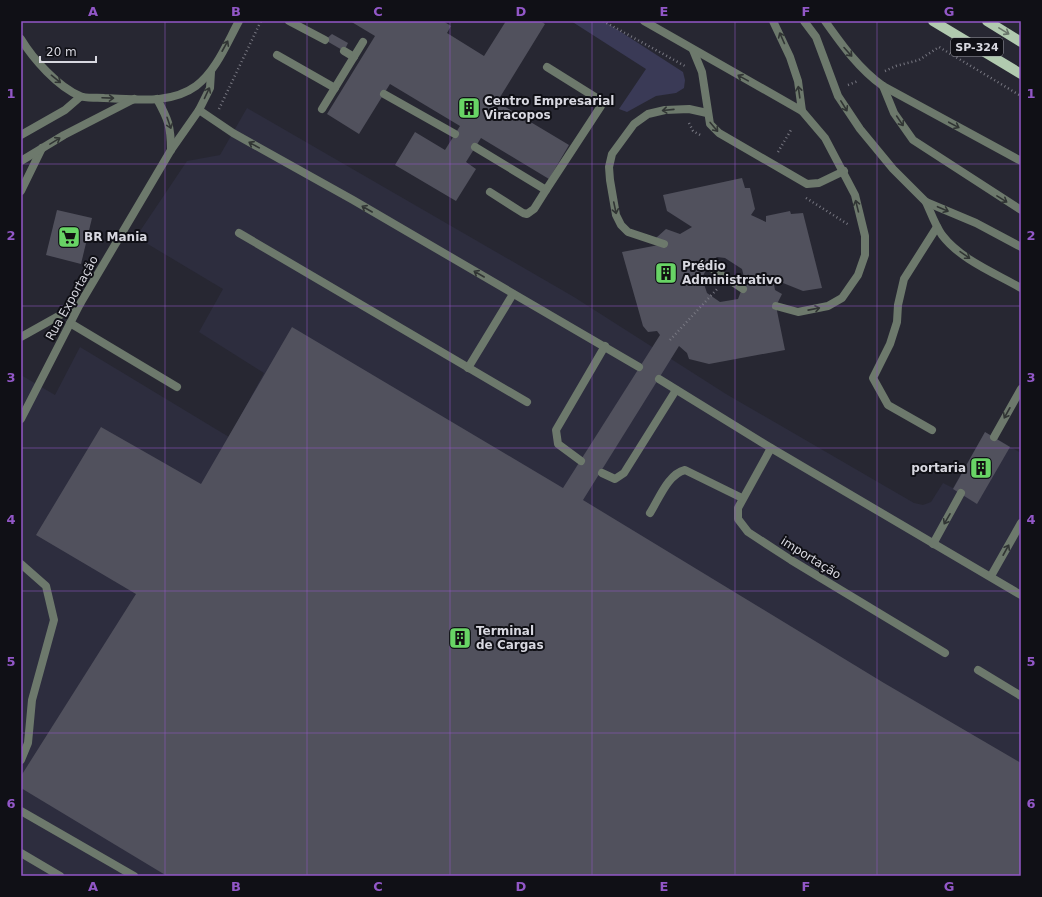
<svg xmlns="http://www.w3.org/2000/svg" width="1042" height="897" viewBox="0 0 1042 897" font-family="'DejaVu Sans',sans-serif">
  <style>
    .built { fill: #2d2d3e }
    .green { fill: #3a3a56 }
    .building { fill: #51515d; fill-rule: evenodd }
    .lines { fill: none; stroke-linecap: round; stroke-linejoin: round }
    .path { stroke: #787882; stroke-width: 2.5; stroke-dasharray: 1 3; stroke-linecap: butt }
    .lane { stroke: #6d796c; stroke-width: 8 }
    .street { stroke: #6d796c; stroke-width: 8 }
    .primary { stroke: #b1caaf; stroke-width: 10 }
    .oneway { stroke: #69766a }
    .oneway2 { stroke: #313534 }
    .grid { fill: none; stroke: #9257c7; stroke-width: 1; stroke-opacity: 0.55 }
    .labels { text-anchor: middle; stroke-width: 4; stroke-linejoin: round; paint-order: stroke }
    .shield { fill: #101016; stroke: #9c9ca3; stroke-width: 1 }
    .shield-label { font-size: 11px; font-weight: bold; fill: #d8d8e0 }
    .poi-label { font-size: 12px; font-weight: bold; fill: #d8d8e0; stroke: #101016; text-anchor: start }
    .street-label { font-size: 12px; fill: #d8d8e0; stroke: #101016 }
    .neatline { fill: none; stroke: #9257c7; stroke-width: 1.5 }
    .grid-label { font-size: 13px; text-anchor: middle; font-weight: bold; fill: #9257c7 }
  </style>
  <rect width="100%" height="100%" fill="#272732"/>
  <!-- built -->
  <path class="built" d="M247 108 574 297 726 394 914 503 923 505 931 502 943 483 953 488 985 432 1021 453V876H21V375L55 395 80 347 229 437 264 373 199 332 223 289 136 237 187 161 220 155Z"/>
  <!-- green -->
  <path class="green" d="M571 21H604L683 72 685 80 684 88 676 93 656 96 627 112 619 109 646 69Z"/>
  <!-- building -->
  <g class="building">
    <path d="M350 21H443L451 26 447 33 484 56 506 21H540L545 24 497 102 569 145 549 179 481 138 466 162 476 169 456 201 395 165 415 132 445 150 460 126 390 84 359 134 327 114 375 36Z"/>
    <path d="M332 34 348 43 344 51 325 40Z"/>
    <path d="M742 178 745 188H750L755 209 751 215 766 222V216L790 211 791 214 803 213 822 288 803 291 773 279 775 290 782 294 776 306 785 350 709 364 689 359 687 353 679 346 583 500 884 683 1021 763V876H167L21 788V776L136 594 36 535 101 427 201 484 292 327 563 488 660 335 657 331 648 332 643 326 622 252 664 244 656 238 666 229 680 234 692 227 667 211 663 195ZM717 257 725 258 742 269 745 281 738 299 720 302 707 293 702 278 710 262Z"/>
    <path d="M57 210 92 218 81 264 46 255Z"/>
    <path d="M985 432 1010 447 977 504 953 489Z"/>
  </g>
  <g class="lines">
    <!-- path -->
    <g class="path">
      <path d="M603 21 685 66"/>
      <path d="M885 71 896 66 919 60 939 47 1021 96"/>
      <path d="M848 85 858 81"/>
      <path d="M219 109 261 21"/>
      <path d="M689 123 693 131 702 136"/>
      <path d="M778 152 791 130"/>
      <path d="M806 198 849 225"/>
      <path d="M670 340 718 288"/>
    </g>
    <!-- lane -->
    <g class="lane">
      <path d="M289 21 325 40"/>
      <path d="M644 21 802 111"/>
      <path d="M773 21 790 57 798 81 802 111 825 138 855 195 865 236V255L858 275 842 298 828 306 798 312 776 306"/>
      <path d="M825 21C842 45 859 69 883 86L1021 161"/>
      <path d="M693 50 702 72 710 124 719 133 807 184 819 183 844 171"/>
      <path d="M344 51 354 57"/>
      <path d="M277 55 335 88"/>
      <path d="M883 86 894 113 913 140 1021 210"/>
      <path d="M384 94 455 134"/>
      <path d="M157 99C168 119 171 126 171 150"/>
      <path d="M322 109 363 42"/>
      <path d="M199 110 233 133 353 200 639 367"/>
      <path d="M475 147 546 190 601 106 600 102 595 97 547 67"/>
      <path d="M21 191 42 148"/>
      <path d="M490 192 523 213 527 214 534 209 546 190"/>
      <path d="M926 202C931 213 935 225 942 235 961 260 995 273 1021 288"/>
      <path d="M239 233 527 402"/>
      <path d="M664 244 628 232 621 225 616 215 610 180 609 167 612 154 634 124 648 114 665 110 689 109 707 113"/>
      <path d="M708 266 743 289"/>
      <path d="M70 323 177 387"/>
      <path d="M21 337 80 304"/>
      <path d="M468 368 513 294"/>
      <path d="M659 379 771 448 1021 595"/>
      <path d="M21 419 80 304 171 150 199 110 210 88 211 72"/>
      <path d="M932 430 888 405 873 378 890 344 897 322 898 305 904 279 937 227"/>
      <path d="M994 437 1021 389"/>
      <path d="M771 448 738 508V519L748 532 791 560 945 653"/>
      <path d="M581 461 558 444 556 430 605 346"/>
      <path d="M602 473 615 479 624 473 676 390"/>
      <path d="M650 513C659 499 668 474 685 470L742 498"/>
      <path d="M933 544 961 493"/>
      <path d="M21 564 46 586 54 620 32 700 28 743 21 760"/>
      <path d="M991 576 1021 523"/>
      <path d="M978 670 1021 696"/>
      <path d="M21 811 134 876"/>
      <path d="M21 853 60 876"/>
    </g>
    <!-- street -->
    <g class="street">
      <path d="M804 21 816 37 838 96 860 129 893 169 926 202 976 223 1021 247"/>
      <path d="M21 39C33 59 58 87 80 96 86 99 97 97 104 98 134 99 170 105 196 86 216 71 227 43 239 21"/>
      <path d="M21 135 65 110 80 97"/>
      <path d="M21 161 64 135 134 99"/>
    </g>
    <!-- primary -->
    <g class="primary">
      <path d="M933 21 1021 74"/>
      <path d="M987 21 1021 42"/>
    </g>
  </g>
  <!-- one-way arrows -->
  <defs><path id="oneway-shaft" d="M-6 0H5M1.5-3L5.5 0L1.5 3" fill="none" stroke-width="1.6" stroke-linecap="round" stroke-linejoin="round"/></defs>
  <use class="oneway" href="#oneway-shaft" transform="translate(1004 31) rotate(31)"/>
  <g class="oneway2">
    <use href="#oneway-shaft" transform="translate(782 38) rotate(-114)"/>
    <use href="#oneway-shaft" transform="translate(225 46) rotate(-61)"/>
    <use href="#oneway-shaft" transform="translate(848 52) rotate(48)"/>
    <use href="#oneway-shaft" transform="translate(743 78) rotate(-151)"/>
    <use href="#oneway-shaft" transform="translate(56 79) rotate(39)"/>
    <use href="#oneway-shaft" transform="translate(799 92) rotate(-98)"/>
    <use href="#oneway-shaft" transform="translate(207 93) rotate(-65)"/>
    <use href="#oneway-shaft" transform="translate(108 98) rotate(2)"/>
    <use href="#oneway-shaft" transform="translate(844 106) rotate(58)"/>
    <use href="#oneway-shaft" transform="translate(668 110) rotate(174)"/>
    <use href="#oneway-shaft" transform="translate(900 121) rotate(56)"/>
    <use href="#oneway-shaft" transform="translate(169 123) rotate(71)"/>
    <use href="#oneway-shaft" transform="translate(954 125) rotate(28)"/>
    <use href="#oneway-shaft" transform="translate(714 127) rotate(50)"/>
    <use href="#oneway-shaft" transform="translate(55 141) rotate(-31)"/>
    <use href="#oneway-shaft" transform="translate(254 145) rotate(-151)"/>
    <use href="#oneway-shaft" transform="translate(1002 199) rotate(32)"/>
    <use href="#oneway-shaft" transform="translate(857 206) rotate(-104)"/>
    <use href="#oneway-shaft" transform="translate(615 208) rotate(78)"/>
    <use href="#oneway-shaft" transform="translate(367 209) rotate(-150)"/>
    <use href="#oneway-shaft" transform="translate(943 209) rotate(23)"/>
    <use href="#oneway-shaft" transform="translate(965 255) rotate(35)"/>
    <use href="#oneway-shaft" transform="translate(479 274) rotate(-150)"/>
    <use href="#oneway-shaft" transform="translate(814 309) rotate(-11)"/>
    <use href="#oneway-shaft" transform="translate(1007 413) rotate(119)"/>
    <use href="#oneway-shaft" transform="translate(947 519) rotate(120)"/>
    <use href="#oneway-shaft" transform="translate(1006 550) rotate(-61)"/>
  </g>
  <!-- grid -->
  <path class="grid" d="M165 21V876M307 21V876M450 21V876M592 21V876M735 21V876M877 21V876M21 164H1021M21 306H1021M21 448H1021M21 591H1021M21 733H1021"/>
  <!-- icons -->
  <defs>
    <g id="building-square" transform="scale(1.15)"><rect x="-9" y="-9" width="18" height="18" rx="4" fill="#68d465" stroke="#101016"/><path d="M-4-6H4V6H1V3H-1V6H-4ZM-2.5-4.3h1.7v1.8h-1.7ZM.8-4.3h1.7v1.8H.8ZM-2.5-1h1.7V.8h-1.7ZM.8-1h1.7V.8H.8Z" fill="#111"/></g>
    <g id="supermarket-square" transform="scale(1.15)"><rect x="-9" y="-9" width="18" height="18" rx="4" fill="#68d465" stroke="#101016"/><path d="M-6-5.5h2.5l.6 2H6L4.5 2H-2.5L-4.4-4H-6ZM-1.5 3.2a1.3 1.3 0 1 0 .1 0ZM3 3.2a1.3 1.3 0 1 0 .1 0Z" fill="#111"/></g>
  </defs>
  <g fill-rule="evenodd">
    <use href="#building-square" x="469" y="108"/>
    <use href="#supermarket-square" x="69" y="237"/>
    <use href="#building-square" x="666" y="273"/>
    <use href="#building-square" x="981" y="468"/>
    <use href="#building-square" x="460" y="638"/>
  </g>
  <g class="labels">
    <!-- shield labels -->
    <rect class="shield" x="951" y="38" width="52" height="18" rx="3"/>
    <g class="shield-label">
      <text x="977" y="51">SP-324</text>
    </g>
    <!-- poi labels -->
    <g class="poi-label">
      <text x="484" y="105">Centro Empresarial<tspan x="484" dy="14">Viracopos</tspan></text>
      <text x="84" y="241">BR Mania</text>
      <text x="682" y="270">Prédio<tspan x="682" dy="14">Administrativo</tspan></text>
      <text x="966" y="472" text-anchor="end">portaria</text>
      <text x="476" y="635">Terminal<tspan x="476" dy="14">de Cargas</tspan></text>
    </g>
    <!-- street labels -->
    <g class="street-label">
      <text transform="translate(72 298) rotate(-61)" y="4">Rua Exportação</text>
      <text transform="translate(811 558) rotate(32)" y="4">importação</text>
    </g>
  </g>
  <!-- border -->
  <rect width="1042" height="897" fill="none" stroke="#101016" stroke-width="44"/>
  <!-- scale -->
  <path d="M40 56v6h56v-6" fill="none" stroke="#d8d8e0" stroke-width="2"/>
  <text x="46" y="56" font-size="12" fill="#d8d8e0" stroke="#101016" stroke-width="3" paint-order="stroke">20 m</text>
  <rect x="22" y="22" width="998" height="853" class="neatline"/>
  <g class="grid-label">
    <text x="93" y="16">A</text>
    <text x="236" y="16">B</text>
    <text x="378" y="16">C</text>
    <text x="521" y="16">D</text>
    <text x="664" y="16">E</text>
    <text x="806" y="16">F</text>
    <text x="949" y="16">G</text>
    <text x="11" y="98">1</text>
    <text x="1031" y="98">1</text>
    <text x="11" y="240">2</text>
    <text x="1031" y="240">2</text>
    <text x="11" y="382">3</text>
    <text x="1031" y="382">3</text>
    <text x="11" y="524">4</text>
    <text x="1031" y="524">4</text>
    <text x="11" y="666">5</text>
    <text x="1031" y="666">5</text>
    <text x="11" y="808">6</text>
    <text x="1031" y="808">6</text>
    <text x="93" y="891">A</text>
    <text x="236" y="891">B</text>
    <text x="378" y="891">C</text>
    <text x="521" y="891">D</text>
    <text x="664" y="891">E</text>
    <text x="806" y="891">F</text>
    <text x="949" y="891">G</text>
  </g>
</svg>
